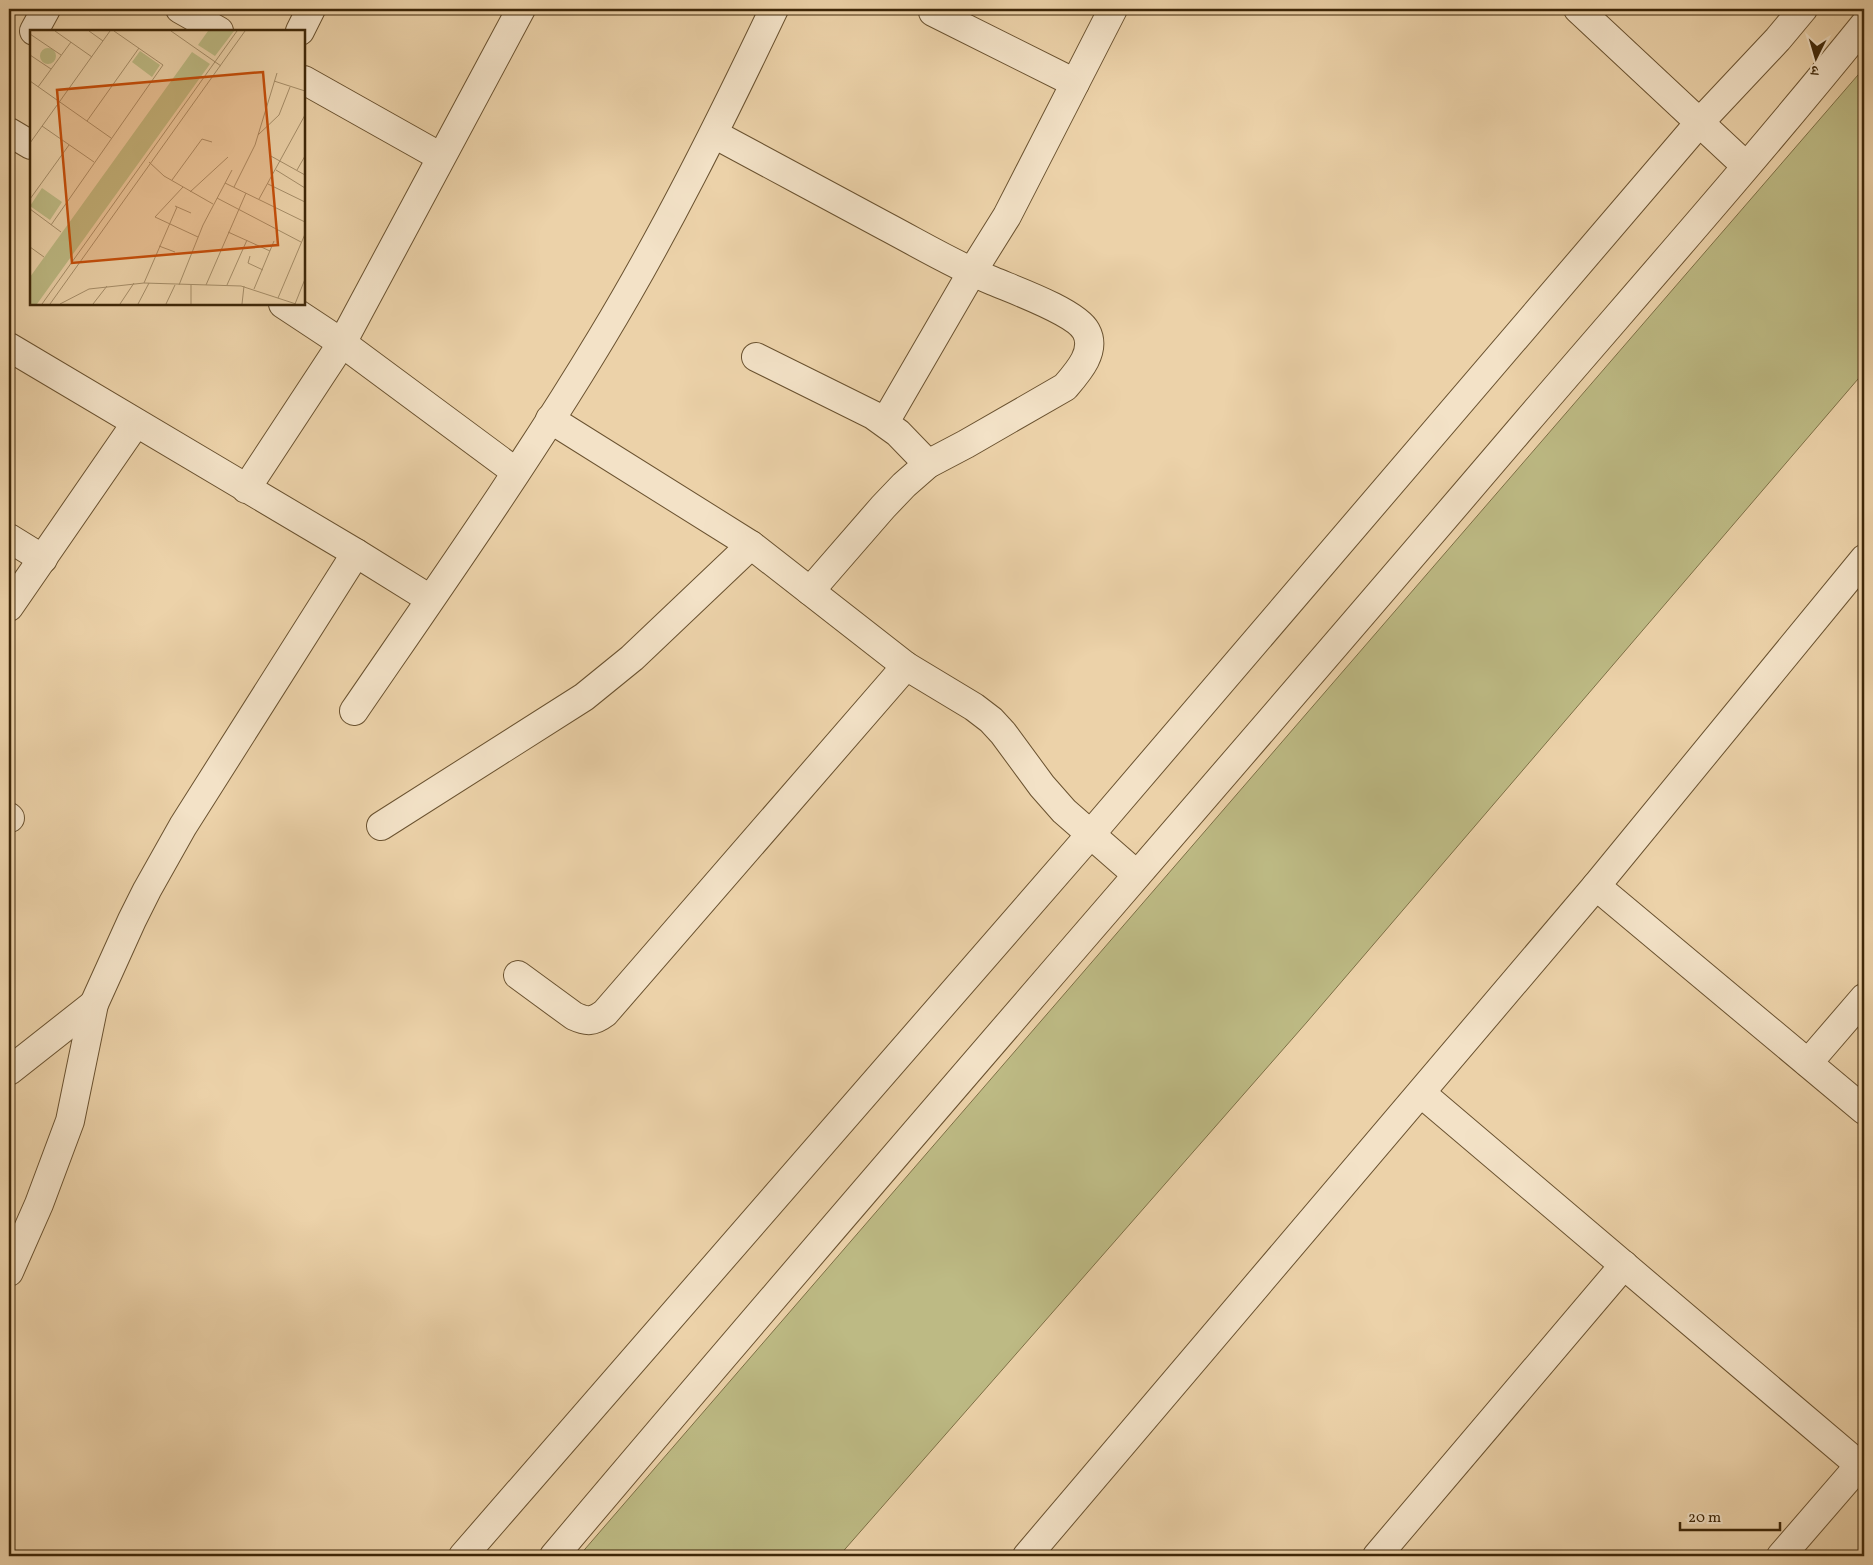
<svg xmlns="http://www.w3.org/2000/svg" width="1873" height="1565" viewBox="0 0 1873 1565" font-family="Vollkorn,'Noto Serif Devanagari',serif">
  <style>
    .green { fill: #bdba84; stroke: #7e7046 }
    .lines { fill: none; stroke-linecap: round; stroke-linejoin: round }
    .minor-casing { stroke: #6a5230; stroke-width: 30 }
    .minor { stroke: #f3e2c7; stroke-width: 28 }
    .inset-road { fill: none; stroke: #a68e69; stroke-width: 1 }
    .view { fill: #c64f0b; fill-opacity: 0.15; stroke: #c64f0b; stroke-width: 2.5 }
    .inset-edge { fill: none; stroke: #3e2708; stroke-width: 2.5 }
  </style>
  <rect width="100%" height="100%" fill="#ecd2a9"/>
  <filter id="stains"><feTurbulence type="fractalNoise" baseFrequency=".004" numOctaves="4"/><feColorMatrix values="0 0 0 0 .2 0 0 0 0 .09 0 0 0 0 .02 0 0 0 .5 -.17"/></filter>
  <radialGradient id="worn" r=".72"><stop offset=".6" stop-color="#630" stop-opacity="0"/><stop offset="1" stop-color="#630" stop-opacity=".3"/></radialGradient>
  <!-- green -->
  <path class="green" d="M1864 68V372L1307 1022 839 1556H579Z"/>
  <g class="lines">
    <!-- minor casing -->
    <g class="minor-casing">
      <g id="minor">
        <path d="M180 9 219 31"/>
        <path d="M1578 9 1746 166"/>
        <path d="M933 12 1075 83"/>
        <path d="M34 31 46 9"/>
        <path d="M300 31 311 9"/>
        <path d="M304 80 441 157"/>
        <path d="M9 132 31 145"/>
        <path d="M714 134C771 165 828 195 885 226 921 245 956 266 993 281 1014 290 1076 312 1086 331 1097 351 1078 372 1065 387L966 444 928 464 904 485 883 507 810 591"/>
        <path d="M283 304 342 343 516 472"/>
        <path d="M9 347 356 553 430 599"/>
        <path d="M756 357 873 415 898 433 928 464"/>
        <path d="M550 419 751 545 906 666 974 707 991 720 1003 733 1042 786 1064 811 1136 874"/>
        <path d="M885 422 972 272 1007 216 1113 9"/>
        <path d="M246 489 342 343 521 9"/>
        <path d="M9 538 43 559"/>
        <path d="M9 607 136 423"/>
        <path d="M354 711C439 587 525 465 602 337 666 231 721 120 774 9"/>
        <path d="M9 817 10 818"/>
        <path d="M381 826 584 697 632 658 751 545"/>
        <path d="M1596 886 1864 1110"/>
        <path d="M518 975 574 1016C587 1022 593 1022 605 1013L906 666"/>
        <path d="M1808 1063 1864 998"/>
        <path d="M9 1071 94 1004"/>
        <path d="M1421 1093 1864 1469"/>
        <path d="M9 1272 39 1204 70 1121 94 1004 132 920 147 890 183 826 356 553"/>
        <path d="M463 1556 1090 835 1699 123 1778 39 1803 9"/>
        <path d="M554 1556C873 1177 1201 804 1523 426 1637 293 1754 161 1864 25"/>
        <path d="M1027 1556 1596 886 1864 559"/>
        <path d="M1377 1556 1624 1265"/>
        <path d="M1781 1556 1864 1460"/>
      </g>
    </g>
    <!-- minor -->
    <use href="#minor" class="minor"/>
  </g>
  <!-- overview -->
  <g transform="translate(30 30)">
    <rect width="275" height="275" fill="#ecd2a9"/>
    <path d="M178 1H204L185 26 168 15ZM10 26a8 8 0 1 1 16 0a8 8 0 1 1-16 0ZM110 21 130 35 122 47 102 32ZM162 22 180 34 7 274H0V247ZM12 158 32 172 20 190 0 176Z" fill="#bdba84"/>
    <path class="inset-road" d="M25 1 62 27M59 1 73 11M141 1 191 36M0 4 31 25M0 25 21 39M0 51 81 108M244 51 275 61M8 57 41 12M57 91 109 18M12 96 64 132M228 105 249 85 260 57M0 113 80 1M239 125 275 145M119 132 134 146 183 174M246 140 275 158M267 140 275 126M142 150 172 109 182 112M195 153 275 192M238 154 275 172M153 157 125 187 168 207M204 157 225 115 247 43M160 162 198 127M187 168 271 212M0 169 39 115M229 169 275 85M145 176 161 183M0 179 31 202M21 195 133 35 84 1M198 202 240 221M129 216 145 222M0 217 14 227M220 226 218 233 233 240M114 253 147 177M149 255 173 195 202 140M176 255 216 163M197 255 217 210M224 259 244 211M248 268 275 204M12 274 207 1M20 274 215 1M30 274 59 259 114 253 211 256 266 274M63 274 77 256M90 274 104 253M108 274 119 253M136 274 145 255M161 274V255M212 274 214 256M265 274 275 249"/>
    <path class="view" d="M233 42 248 215 42 233 27 60Z"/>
    <rect width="275" height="275" class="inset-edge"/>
  </g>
  <!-- margin -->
  <rect width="1873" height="1565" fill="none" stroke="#ecd2a9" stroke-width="30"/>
  <rect x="10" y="10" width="1853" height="1545" fill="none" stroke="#3e2708" stroke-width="2.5"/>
  <rect x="15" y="15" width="1843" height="1535" fill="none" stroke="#3e2708"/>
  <!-- north arrow -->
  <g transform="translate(1816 58) rotate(185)" stroke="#f3e2c7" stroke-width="4" paint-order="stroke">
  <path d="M0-4L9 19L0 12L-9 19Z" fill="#3e2708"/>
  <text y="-8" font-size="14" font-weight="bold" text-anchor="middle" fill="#3e2708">उ</text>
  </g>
  <!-- scale -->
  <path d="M1680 1522v8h100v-8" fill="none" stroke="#3e2708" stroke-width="2.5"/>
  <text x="1688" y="1522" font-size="15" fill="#3e2708" stroke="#f3e2c7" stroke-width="4" paint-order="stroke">20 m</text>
  <rect width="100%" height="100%" filter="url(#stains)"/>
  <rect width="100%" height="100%" fill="url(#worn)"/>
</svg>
